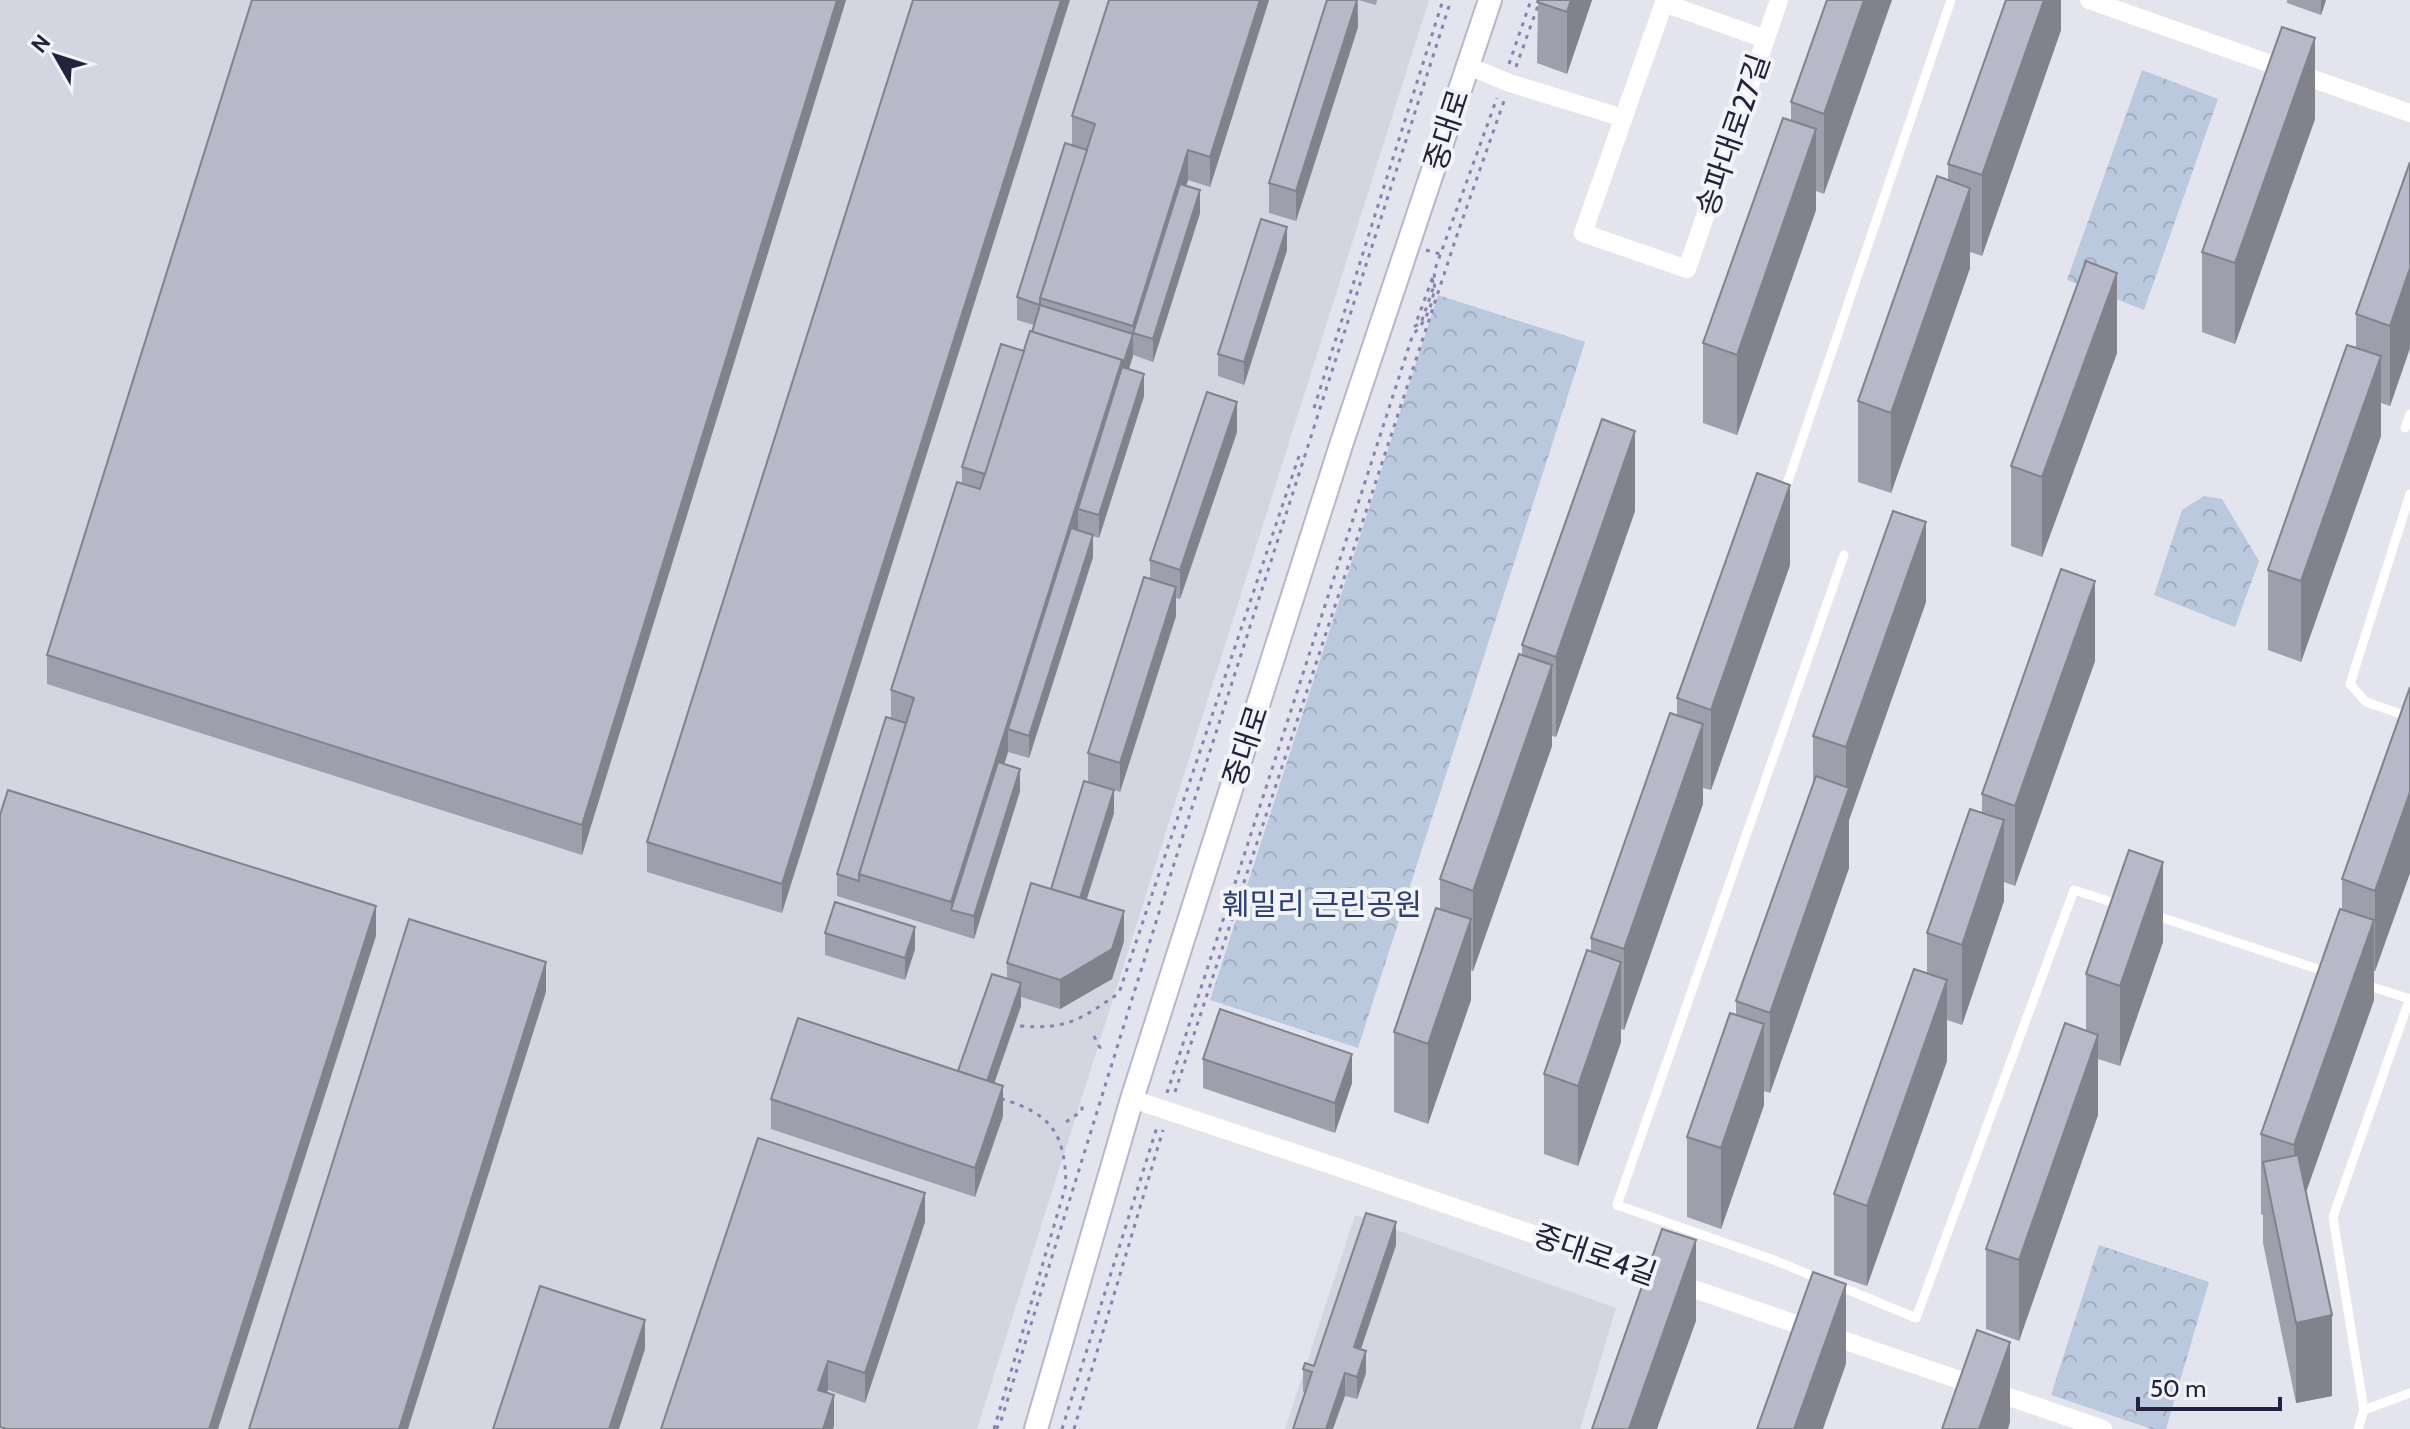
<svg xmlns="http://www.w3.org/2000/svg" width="2410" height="1429" viewBox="0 0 2410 1429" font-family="Cabin,'Noto Sans KR',sans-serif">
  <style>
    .built { fill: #d4d5e1 }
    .park { fill: url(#park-crowns) }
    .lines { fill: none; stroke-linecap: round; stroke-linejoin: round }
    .secondary-casing { stroke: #b6b6cd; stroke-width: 26 }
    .path { stroke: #8483b1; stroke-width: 3; stroke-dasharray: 4 6; stroke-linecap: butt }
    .service { stroke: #fff; stroke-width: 9 }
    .minor { stroke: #fff; stroke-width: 18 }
    .secondary { stroke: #fff; stroke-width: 22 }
    .wall { fill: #9e9fac }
    .shaded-wall { fill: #81828c }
    .building { fill: #b8b9c8; stroke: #81828c; stroke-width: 2 }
    .labels { text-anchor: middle; stroke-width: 8; stroke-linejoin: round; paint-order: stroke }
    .street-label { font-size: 30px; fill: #24223e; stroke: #f3f4f9 }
    .park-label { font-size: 30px; fill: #2b3f76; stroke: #f3f4f9 }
  </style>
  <defs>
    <pattern id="park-crowns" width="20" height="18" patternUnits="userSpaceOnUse" patternTransform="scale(2)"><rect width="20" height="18" fill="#bbc9de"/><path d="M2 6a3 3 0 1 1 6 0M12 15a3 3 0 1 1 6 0" fill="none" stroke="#a1acc0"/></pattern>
  </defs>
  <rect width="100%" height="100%" fill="#e3e4ed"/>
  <!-- built -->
  <g class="built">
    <path d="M0 0H1429L977 1429H0Z"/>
    <path d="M1355 1215 1616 1308 1580 1429H1285Z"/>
  </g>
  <!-- park -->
  <g class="park">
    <path d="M2142 70 2218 99 2144 310 2067 280Z"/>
    <path d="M1438 295 1585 342 1358 1048 1210 1000Z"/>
    <path d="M2204 496 2222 499 2259 561 2235 627 2154 595 2182 510Z"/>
    <path d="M2099 1245 2209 1282 2166 1429H2152L2051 1395Z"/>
  </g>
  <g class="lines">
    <!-- secondary casing -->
    <g class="secondary-casing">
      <path id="secondary" d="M1036 1429 1132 1099 1342 442 1490 0"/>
    </g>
    <!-- path -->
    <g class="path">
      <path d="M1509 64 1531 0"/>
      <path d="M1516 67 1540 0"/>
      <path d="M1426 250 1440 254"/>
      <path d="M1432 279 1434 286 1421 323 1415 326Z"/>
      <path d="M1314 408 1443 0"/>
      <path d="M1020 1026C1066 1030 1082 1019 1119 993L1300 453"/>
      <path d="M1094 1036 1100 1048 1098 1054"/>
      <path d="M1175 1092 1457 235 1504 101"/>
      <path d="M1167 1093 1413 334C1429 320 1437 293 1434 272L1497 98"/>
      <path d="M1066 1122 1082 1111V1106"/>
      <path d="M994 1429 1066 1185C1065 1134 1052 1114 1002 1099"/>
      <path d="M996 1429 1000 1424 1179 848 1451 0"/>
      <path d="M1062 1429 1157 1127"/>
      <path d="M1074 1429 1163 1130"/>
    </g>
    <!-- service -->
    <g class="service">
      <path d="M2405 428 2410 414"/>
      <path d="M1784 493 1951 0"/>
      <path d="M2410 494 2350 684 2366 702 2410 717"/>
      <path d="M2154 915 2330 973"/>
      <path d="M2363 984 2410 999"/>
      <path d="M1820 1279 1774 1260 1617 1205 1844 555"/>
      <path d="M1834 1284 1916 1318 2074 890 2121 905"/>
      <path d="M2364 1410 2410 1393"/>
      <path d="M2358 1429 2364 1410 2333 1217 2410 998"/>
    </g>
    <!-- minor -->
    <g class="minor">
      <path d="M1665 0 1583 233 1687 269 1779 0"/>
      <path d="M2089 0 2410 113"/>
      <path d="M1664 3 1765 39"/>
      <path d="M1468 66 1510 83 1623 118"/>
      <path d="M1132 1099 1337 1167 2103 1429"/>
    </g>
    <!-- secondary -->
    <use href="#secondary" class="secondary"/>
  </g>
  <!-- wall -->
  <g class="wall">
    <path d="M846 0 582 855 47 684V655Z"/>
    <path d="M913 0 782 913 647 872V842Z"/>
    <path d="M1109 0H1269L1210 187 1188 180 1186 186 1200 213 1153 362 1133 355 1129 369 1144 396 1099 538 1093 536V557L1029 758 1008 752 1004 764 1020 791 974 939 837 896V874L891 718V690L962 484V467L1024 351 1034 325 1017 320V297L1072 145V116Z"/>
    <path d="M1358 0V27L1296 221 1269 213V183Z"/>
    <path d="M1358 0H1377L1376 5Z"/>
    <path d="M1538 0H1592L1567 74 1537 63Z"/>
    <path d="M1827 0 1824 194 1816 191V210L1737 435 1703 423V343L1791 120V102Z"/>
    <path d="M2061 0V30L1982 256 1970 252V268L1891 493 1858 482V401L1948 180V164Z"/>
    <path d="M2287 0H2326L2321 15 2287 3Z"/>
    <path d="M2315 119 2235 344 2202 332V252Z"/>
    <path d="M2410 162V348L2390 406 2381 403V436L2301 662 2268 650V570L2356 348V314Z"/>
    <path d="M1287 250 1244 385 1218 376V354Z"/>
    <path d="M2117 353 2042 557 2011 546V466Z"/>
    <path d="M1237 432 1180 599 1176 598V616L1120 792 1114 790V813L1087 899 1124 941 1112 979 1060 1009 1021 997V1006L994 1083 1003 1116 975 1197 771 1129V1099L958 1071 1007 979V963L1051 889 1088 782V753L1150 579V560Z"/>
    <path d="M1635 511 1556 737 1552 736V746L1473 971 1471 970V1000L1428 1124 1394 1112V1032L1440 909V879L1522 655V645Z"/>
    <path d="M1790 565 1711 790 1703 788V804L1624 1030 1621 1029V1042L1578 1166 1544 1154V1074L1591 951V938L1677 715V698Z"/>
    <path d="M1926 602 1849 820V868L1770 1093 1764 1091V1105L1721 1229 1687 1217V1137L1736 1015V1001L1813 783V736Z"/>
    <path d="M2095 661 2015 886 2004 882V901L1962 1025 1947 1020V1061L1867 1286 1834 1275V1194L1927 974V933L1982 813V794Z"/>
    <path d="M2410 687V873L2375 971H2374V1000L2306 1192 2332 1396 2296 1403 2263 1243V1215L2261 1214V1134L2342 909V879Z"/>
    <path d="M825 933 915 949 905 980 825 955Z"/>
    <path d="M2163 942 2120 1066 2098 1059V1115L2019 1341 1986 1329V1249L2086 1031V974Z"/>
    <path d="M1203 1059 1352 1083 1335 1133 1203 1088Z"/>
    <path d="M925 1222 865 1403 828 1390 827 1393 834 1425 833 1429H661Z"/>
    <path d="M1396 1245 1361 1349 1366 1373 1357 1399 1345 1396 1303 1392V1369L1314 1366Z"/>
  </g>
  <!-- shaded-wall -->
  <g class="shaded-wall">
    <path d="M837 0H846L582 855V825Z"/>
    <path d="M1061 0H1070L782 913V884Z"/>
    <path d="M1260 0H1269L1210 187V157Z"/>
    <path d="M1357 0 1358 27 1296 221V191Z"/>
    <path d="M1571 0H1592L1567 74V12Z"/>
    <path d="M1864 0H1892L1824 194V114Z"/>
    <path d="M2044 0H2061V30L1982 256V175Z"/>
    <path d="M2321 0H2326L2321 15Z"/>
    <path d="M2315 38V119L2235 344V263Z"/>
    <path d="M1816 129V210L1737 435V355Z"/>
    <path d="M1188 150V180L1139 335 1133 333V356L1084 511 1078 509V531L1008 729V752L958 911 951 910V902L1122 360 1133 334V326Z"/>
    <path d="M1970 188V268L1891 493V413Z"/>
    <path d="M1200 190V213L1153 362V339Z"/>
    <path d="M1287 227V250L1244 385V362Z"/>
    <path d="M2410 268V348L2390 406V326Z"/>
    <path d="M2117 273V353L2042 557V477Z"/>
    <path d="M2381 356V436L2301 662V581Z"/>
    <path d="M1144 374V396L1099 538V515Z"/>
    <path d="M1237 402V432L1180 599V570Z"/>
    <path d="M1635 431V511L1556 737V657Z"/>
    <path d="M1790 485V565L1711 790V710Z"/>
    <path d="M1926 522V602L1849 820V868L1770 1093V1013L1846 796V747Z"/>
    <path d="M1093 535V557L1029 758V736Z"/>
    <path d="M2095 581V661L2015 886V806Z"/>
    <path d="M1176 587V616L1120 792V763Z"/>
    <path d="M1552 665V746L1473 971V891Z"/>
    <path d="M1703 724V804L1624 1030V949Z"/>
    <path d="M1020 769V791L974 939V916Z"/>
    <path d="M1114 790V813L1078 926V904Z"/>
    <path d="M2410 792V873L2375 971V891Z"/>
    <path d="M2004 820V901L1962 1025V945Z"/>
    <path d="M2163 862V942L2120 1066V986Z"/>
    <path d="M376 906V936L218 1429H209Z"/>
    <path d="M1124 911V941L1112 979 1060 1009V980Z"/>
    <path d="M1471 919V1000L1428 1124V1044Z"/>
    <path d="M2374 920V1000L2294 1226V1145Z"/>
    <path d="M915 927V949L905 980V958Z"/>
    <path d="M546 962V992L408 1429H399Z"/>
    <path d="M1621 962V1042L1578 1166V1086Z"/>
    <path d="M1947 980V1061L1867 1286V1206Z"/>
    <path d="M1021 983V1006L985 1110V1088Z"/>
    <path d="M1764 1024V1105L1721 1229V1148Z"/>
    <path d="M2098 1035V1115L2019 1341V1260Z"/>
    <path d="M1352 1054V1083L1335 1133V1103Z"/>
    <path d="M1003 1086V1116L975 1197V1168Z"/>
    <path d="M925 1193V1222L865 1403V1373Z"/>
    <path d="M1396 1222V1245L1354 1369V1347Z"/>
    <path d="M1696 1240V1321L1657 1429H1629Z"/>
    <path d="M1846 1284V1364L1823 1429H1794Z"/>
    <path d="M2332 1315V1396L2296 1403V1323Z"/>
    <path d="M645 1320V1349L619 1429H609Z"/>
    <path d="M2010 1342V1422L2008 1429H1979Z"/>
    <path d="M1366 1351V1373L1357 1399V1377Z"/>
    <path d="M828 1361V1390L818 1419V1390Z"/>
    <path d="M1345 1373V1396L1333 1429H1326Z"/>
    <path d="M834 1395V1425L833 1429H823Z"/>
  </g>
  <!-- building -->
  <g class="building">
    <path d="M252 0H837L582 825 47 655Z"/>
    <path d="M913 0H1061L782 884 647 842Z"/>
    <path d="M1109 0H1260L1210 157 1188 150 1133 326 1040 298 1095 124 1072 116Z"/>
    <path d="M1327 0H1357L1296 191 1269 183Z"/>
    <path d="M1538 0H1571L1567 12 1537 2Z"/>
    <path d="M1827 0H1864L1824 114 1791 102Z"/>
    <path d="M2006 0H2044L1982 175 1948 164Z"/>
    <path d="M2282 27 2315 38 2235 263 2202 252Z"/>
    <path d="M1783 118 1816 129 1737 355 1703 343Z"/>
    <path d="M1065 143 1087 150 1040 298V305L1017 297Z"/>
    <path d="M2410 162V268L2390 326 2356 314Z"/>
    <path d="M1937 176 1970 188 1891 413 1858 401Z"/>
    <path d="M1180 184 1200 190 1153 339 1133 333Z"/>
    <path d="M1261 219 1287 227 1244 362 1218 354Z"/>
    <path d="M2086 261 2117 273 2042 477 2011 466Z"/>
    <path d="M1040 305 1133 334 1122 367V360L1032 332Z"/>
    <path d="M1030 331 1122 360 951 902 859 874 914 698 891 690 957 482 980 489Z"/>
    <path d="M1001 344 1024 351 985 474 962 467Z"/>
    <path d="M2347 345 2381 356 2301 581 2268 570Z"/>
    <path d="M1122 367 1144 374 1099 515 1078 509Z"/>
    <path d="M1207 392 1237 402 1180 570 1150 560Z"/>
    <path d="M1602 419 1635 431 1556 657 1522 645Z"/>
    <path d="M1757 473 1790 485 1711 710 1677 698Z"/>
    <path d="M1893 511 1926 522 1846 747 1813 736Z"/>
    <path d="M1071 528 1093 535 1029 736 1008 729Z"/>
    <path d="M2061 569 2095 581 2015 806 1982 794Z"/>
    <path d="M1144 577 1176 587 1120 763 1088 753Z"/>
    <path d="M1519 654 1552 665 1473 891 1440 879Z"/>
    <path d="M2410 687V792L2375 891 2342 879Z"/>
    <path d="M1670 713 1703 724 1624 949 1591 938Z"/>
    <path d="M886 717 906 723 859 874V881L837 874Z"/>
    <path d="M998 762 1020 769 974 916 951 910Z"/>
    <path d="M1816 776 1849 788 1770 1013 1736 1001Z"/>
    <path d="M1084 781 1114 790 1080 898 1051 889Z"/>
    <path d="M8 790 376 906 209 1429H7L0 1427V815Z"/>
    <path d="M1970 809 2004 820 1962 945 1927 933Z"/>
    <path d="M2129 850 2163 862 2120 986 2086 974Z"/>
    <path d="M1031 883 1124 911 1112 949 1060 980 1007 963Z"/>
    <path d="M835 902 915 927 905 958 825 933Z"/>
    <path d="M1436 908 1471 919 1428 1044 1394 1032Z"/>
    <path d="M2340 909 2374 920 2294 1145 2261 1134Z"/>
    <path d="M409 919 546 962 399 1429H249Z"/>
    <path d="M1587 950 1621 962 1578 1086 1544 1074Z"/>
    <path d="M1914 969 1947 980 1867 1206 1834 1194Z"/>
    <path d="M992 974 1021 983 987 1081 958 1071Z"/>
    <path d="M1220 1009 1352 1054 1335 1103 1203 1059Z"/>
    <path d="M1730 1013 1764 1024 1721 1148 1687 1137Z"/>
    <path d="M798 1018 1003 1086 975 1168 771 1099Z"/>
    <path d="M2065 1023 2098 1035 2019 1260 1986 1249Z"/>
    <path d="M758 1138 925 1193 865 1373 828 1361 818 1390 834 1395 823 1429H661Z"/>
    <path d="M2298 1155 2332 1315 2296 1323 2263 1162Z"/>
    <path d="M1366 1213 1396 1222 1354 1347 1366 1351 1357 1377 1345 1373 1326 1429H1293L1312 1372 1303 1369 1305 1363 1314 1366Z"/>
    <path d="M1662 1229 1696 1240 1629 1429H1592Z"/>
    <path d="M1813 1272 1846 1284 1794 1429H1757Z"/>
    <path d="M540 1286 645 1320 609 1429H493Z"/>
    <path d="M1977 1330 2010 1342 1979 1429H1942Z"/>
  </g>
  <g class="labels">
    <!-- street labels -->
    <g class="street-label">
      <text transform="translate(1447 130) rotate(-72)" y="10">중대로</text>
      <text transform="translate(1733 135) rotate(-71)" y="10">송파대로27길</text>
      <text transform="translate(1246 746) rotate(-72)" y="10">중대로</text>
      <text transform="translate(1595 1255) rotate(19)" y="10">중대로4길</text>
    </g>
    <!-- park labels -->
    <g class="park-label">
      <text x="1322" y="915">훼밀리 근린공원</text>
    </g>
  </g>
  <!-- north arrow -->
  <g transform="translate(56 56) rotate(309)" stroke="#f3f4f9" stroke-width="6" paint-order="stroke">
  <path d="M0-6L14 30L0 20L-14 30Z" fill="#24223e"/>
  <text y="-12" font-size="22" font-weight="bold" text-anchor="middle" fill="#24223e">N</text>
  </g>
  <!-- scale -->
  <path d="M2138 1397v12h142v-12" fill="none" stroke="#24223e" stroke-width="4"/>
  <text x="2150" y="1397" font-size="24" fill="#24223e" stroke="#f3f4f9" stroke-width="6" paint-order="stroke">50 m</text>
</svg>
